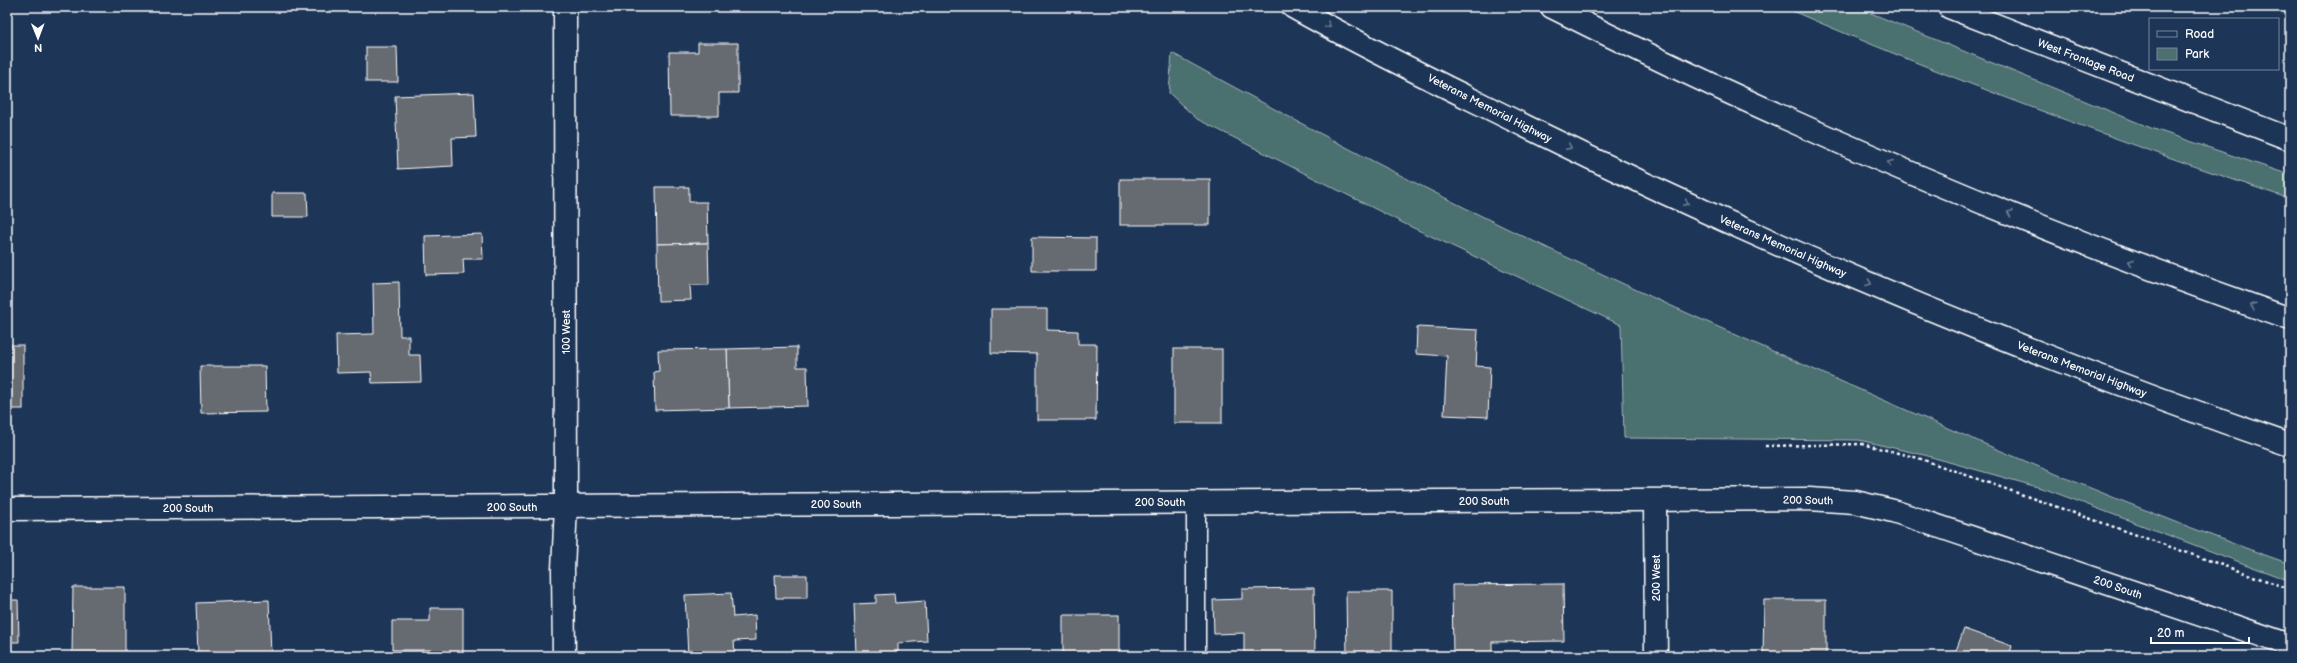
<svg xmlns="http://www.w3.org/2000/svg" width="2297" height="663" viewBox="0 0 2297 663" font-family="'Balsamiq Sans',sans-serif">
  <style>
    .green { fill: #4c6f70; stroke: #a6b7b8 }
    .building { fill: #666a71; stroke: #fff }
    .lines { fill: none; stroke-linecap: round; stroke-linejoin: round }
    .lane-casing { stroke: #fff; stroke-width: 21 }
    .street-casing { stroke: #fff; stroke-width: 25 }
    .secondary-casing { stroke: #fff; stroke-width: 25 }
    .highway-casing { stroke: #fff; stroke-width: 25 }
    .path { stroke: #fff; stroke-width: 2.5; stroke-dasharray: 3 3; stroke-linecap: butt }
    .lane { stroke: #1d3557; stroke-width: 18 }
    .street { stroke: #1d3557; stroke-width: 22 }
    .secondary { stroke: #1d3557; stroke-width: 22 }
    .highway { stroke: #1d3557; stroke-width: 22 }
    .oneway { stroke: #6c7c92 }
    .labels { text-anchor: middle; stroke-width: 3.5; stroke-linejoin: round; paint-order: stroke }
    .street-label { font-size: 11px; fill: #fff; stroke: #1d3557 }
  </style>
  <rect width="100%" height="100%" fill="#1d3557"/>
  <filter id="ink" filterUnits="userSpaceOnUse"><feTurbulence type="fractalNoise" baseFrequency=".025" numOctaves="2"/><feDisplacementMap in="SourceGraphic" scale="8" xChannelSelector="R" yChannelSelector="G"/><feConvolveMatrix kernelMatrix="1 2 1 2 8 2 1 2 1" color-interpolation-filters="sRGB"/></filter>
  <g filter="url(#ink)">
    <!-- green -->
    <g class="green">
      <path d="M1783 7H1856L2151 128 2290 175V199C2118 141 1949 79 1783 7Z"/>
      <path d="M1172 53C1298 123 1425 190 1556 252 1649 297 1743 338 1838 380 1987 446 2136 510 2290 564V581L2048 490 1924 455 1859 440 1624 438 1621 325 1405 224 1197 119 1169 93Z"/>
    </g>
    <!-- building -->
    <g class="building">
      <path d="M698 43H738V93H719V116H670L669 52H698Z"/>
      <path d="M366 47H397L398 82H366Z"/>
      <path d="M474 93 476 137 452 138 453 166 398 169 395 96Z"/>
      <rect x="1120" y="179" width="90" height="46"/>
      <path d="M656 187H689V202H707L708 243 657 244Z"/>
      <path d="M272 193H307L308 217H272Z"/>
      <path d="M482 234 483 259H463L464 274 426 275 425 236Z"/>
      <path d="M1032 237 1096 238V271H1032Z"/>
      <path d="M708 243 709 285H690L691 300 658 301 657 244Z"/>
      <path d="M399 282 400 336H409V355H420L421 382 372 383 371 372 337 373 336 335 374 334 373 283Z"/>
      <path d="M991 309H1047V330L1078 331V344H1097L1096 420H1037V354L991 353Z"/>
      <path d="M1417 327 1478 330 1476 366 1490 367 1488 417 1444 415 1447 356 1416 354Z"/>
      <rect x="7" y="345" width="16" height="64"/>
      <path d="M797 347V367H807L808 406 729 408 727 349Z"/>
      <path d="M727 349 729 408 655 410 654 372 659 371 658 350Z"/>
      <rect x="1174" y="349" width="48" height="74"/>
      <path d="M200 366H265L266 412 201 413Z"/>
      <path d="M775 575H807V598H776Z"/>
      <path d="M1563 584 1564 641 1492 642V656H1453L1452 585Z"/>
      <path d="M73 587H125V656H72Z"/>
      <path d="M1314 588 1315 656H1244V633L1214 634 1213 600 1242 599V589Z"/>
      <path d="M1346 591H1392V656H1347Z"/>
      <path d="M731 593 733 617 755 615 756 640 734 641 735 656H688L685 595Z"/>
      <path d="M894 594 895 603 925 601 927 641 898 643V652L856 654 854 604 876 603V595Z"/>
      <path d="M7 600H18L19 642H7Z"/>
      <path d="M269 600 271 656H238V652L198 654 196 603Z"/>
      <path d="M1764 600H1826V656H1763Z"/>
      <path d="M430 608H463V656H431L432 650H392V621H430Z"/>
      <rect x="1063" y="615" width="56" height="41"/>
      <path d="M1964 629 2012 646 2009 656H1954Z"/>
    </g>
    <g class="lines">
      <!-- lane casing -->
      <g class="lane-casing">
        <path id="lane" d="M1196 502V656"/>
      </g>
      <!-- street casing -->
      <g class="street-casing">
        <g id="street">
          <path d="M565 7 566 506"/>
          <path d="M1655 501 1656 656"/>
        </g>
      </g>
      <!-- secondary casing -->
      <g class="secondary-casing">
        <g id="secondary">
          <path d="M1949 7 2290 139"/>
          <path d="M7 509 1809 499 1855 502 1893 511 2290 645"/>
          <path d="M564 656 563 569 566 506"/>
        </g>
      </g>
      <!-- highway casing -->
      <g class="highway-casing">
        <g id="highway">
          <path d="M1293 7C1369 50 1449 88 1527 127 1774 249 2029 355 2290 445"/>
          <path d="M1552 7C1790 127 2038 231 2290 319"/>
        </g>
      </g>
      <!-- path -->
      <path class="path" d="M1765 446 1862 444 1918 458 2290 589"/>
      <!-- lane -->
      <use href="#lane" class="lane"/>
      <!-- street -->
      <use href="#street" class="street"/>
      <!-- secondary -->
      <use href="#secondary" class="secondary"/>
      <!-- highway -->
      <use href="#highway" class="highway"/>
    </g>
    <!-- one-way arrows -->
    <defs><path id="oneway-chevron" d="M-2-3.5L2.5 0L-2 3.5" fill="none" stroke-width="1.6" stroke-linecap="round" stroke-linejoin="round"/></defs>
    <g class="oneway">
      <use href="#oneway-chevron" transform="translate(1328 25) rotate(27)"/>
      <use href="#oneway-chevron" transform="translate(1569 147) rotate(26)"/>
      <use href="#oneway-chevron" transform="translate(1890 163) rotate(-157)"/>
      <use href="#oneway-chevron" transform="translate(1686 203) rotate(25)"/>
      <use href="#oneway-chevron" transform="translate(2010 213) rotate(-158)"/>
      <use href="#oneway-chevron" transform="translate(2131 262) rotate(-160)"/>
      <use href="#oneway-chevron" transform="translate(1869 283) rotate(22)"/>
      <use href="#oneway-chevron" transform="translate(2253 306) rotate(-161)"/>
    </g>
  </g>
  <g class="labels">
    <!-- street labels -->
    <g class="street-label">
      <text transform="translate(2086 60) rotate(21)" y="4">West Frontage Road</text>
      <text transform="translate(1490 108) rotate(27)" y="4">Veterans Memorial Highway</text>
      <text transform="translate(1783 246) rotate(24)" y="4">Veterans Memorial Highway</text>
      <text transform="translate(566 332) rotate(-90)" y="4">100 West</text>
      <text transform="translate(2082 369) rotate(21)" y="4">Veterans Memorial Highway</text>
      <text transform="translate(1808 500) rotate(1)" y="4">200 South</text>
      <text x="1484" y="505">200 South</text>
      <text x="1160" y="506">200 South</text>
      <text x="836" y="508">200 South</text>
      <text x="512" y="511">200 South</text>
      <text x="188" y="512">200 South</text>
      <text transform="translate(1656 578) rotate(-90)" y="4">200 West</text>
      <text transform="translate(2118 587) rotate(19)" y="4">200 South</text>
    </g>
  </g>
  <!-- margin -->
  <rect width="2297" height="663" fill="none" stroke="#1d3557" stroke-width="24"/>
  <rect x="12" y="12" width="2273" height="639" fill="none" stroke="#fff" stroke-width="1.5" filter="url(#ink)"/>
  <!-- legend -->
  <rect x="2149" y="18" width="130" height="52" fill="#1d3557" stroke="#77869a"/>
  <rect x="2157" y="31" width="20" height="6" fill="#1d3557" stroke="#77869a"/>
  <text x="2185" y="38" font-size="12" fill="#ffffff">Road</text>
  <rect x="2157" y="48" width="20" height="12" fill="#4c6f70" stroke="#77869a"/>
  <text x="2185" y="58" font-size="12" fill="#ffffff">Park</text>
  <!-- north arrow -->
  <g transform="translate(38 38) rotate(179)" stroke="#1d3557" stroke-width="3" paint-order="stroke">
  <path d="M0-3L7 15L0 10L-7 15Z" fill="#ffffff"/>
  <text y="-6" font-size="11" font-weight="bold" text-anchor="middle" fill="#ffffff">N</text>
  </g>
  <!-- scale -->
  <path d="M2151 637v6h98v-6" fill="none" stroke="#ffffff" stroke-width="2"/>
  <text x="2157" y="637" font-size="12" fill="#ffffff" stroke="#1d3557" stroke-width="3" paint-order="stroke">20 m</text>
</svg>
